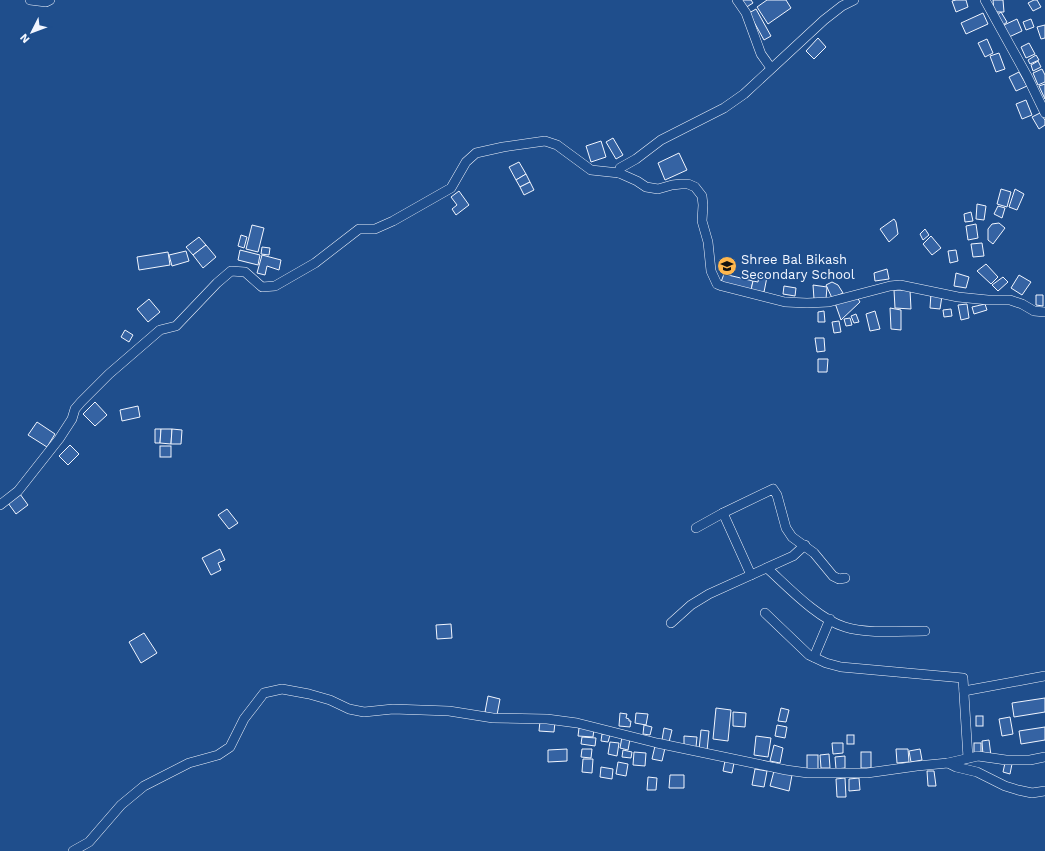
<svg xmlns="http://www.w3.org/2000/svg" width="1045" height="851" viewBox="0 0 1045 851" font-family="'Work Sans',sans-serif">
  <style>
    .building { fill: #3563a3; stroke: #f2f6ff }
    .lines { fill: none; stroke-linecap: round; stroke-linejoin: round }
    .minor-casing { stroke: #f2f6ff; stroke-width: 10 }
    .minor { stroke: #1f4e8c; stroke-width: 9 }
    .labels { text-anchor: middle; stroke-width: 3; stroke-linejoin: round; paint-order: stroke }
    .poi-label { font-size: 13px; fill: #f2f6ff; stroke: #1f4e8c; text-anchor: start }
  </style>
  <rect width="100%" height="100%" fill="#1f4e8c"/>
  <!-- building -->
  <g class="building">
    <path d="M740 0H751L753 3 745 8Z"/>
    <path d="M767 0H786L791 8 768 24 757 7Z"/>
    <path d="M956 0H966L968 7 956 12 952 1Z"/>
    <path d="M993 0H1003L1004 12H994Z"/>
    <path d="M1034 0H1037L1041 7 1033 11 1028 3Z"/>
    <path d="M756 9 771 36 764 40 749 13Z"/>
    <path d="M1001 12 1007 22 1003 25 996 16Z"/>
    <path d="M983 13 988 24 966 34 961 23Z"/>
    <path d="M1017 19 1022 31 1009 37 1004 25Z"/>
    <path d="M1031 19 1034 27 1026 30 1023 22Z"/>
    <path d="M1045 25V38L1041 39 1037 27Z"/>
    <path d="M818 38 826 47 814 59 806 51Z"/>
    <path d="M987 39 993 53 985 57 978 43Z"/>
    <path d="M1029 43 1035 54 1026 58 1021 47Z"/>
    <path d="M999 53 1005 69 996 72 990 56Z"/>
    <path d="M1036 55 1039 60 1030 64 1028 60Z"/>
    <path d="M1038 61 1041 67 1033 71 1031 65Z"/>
    <path d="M1042 69 1045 75V82L1038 85 1033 73Z"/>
    <path d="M1019 72 1027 86 1016 91 1009 77Z"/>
    <path d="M1045 84V99L1039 86Z"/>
    <path d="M1026 100 1032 115 1022 119 1016 104Z"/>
    <path d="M1040 113 1045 120V125L1039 129 1032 117Z"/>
    <path d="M613 138 623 155 616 159 606 142Z"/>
    <path d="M601 141 606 157 591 162 586 146Z"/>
    <path d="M679 153 687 170 665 180 658 163Z"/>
    <path d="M519 162 526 174 516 180 509 167Z"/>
    <path d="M526 174 530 182 520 187 516 180Z"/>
    <path d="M530 182 534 190 524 195 520 187Z"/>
    <path d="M1001 189 1011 192 1007 207 997 204Z"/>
    <path d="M1015 189 1024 194 1017 210 1009 207Z"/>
    <path d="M459 191 469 205 456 215 452 209 457 205 451 197Z"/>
    <path d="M977 204 986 206 984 220 976 219Z"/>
    <path d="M998 206 1005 208 1002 218 994 214Z"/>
    <path d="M971 212 973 221 965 222 964 214Z"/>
    <path d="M894 219 896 222 898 234 889 242 880 229Z"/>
    <path d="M999 223 1005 228 993 244 988 240V229L992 224Z"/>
    <path d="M976 224 978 238 968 240 966 226Z"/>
    <path d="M252 225 264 228 258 252 246 249Z"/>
    <path d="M925 229 929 235 923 240 920 234Z"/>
    <path d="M241 235 247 237 244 248 238 246Z"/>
    <path d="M931 236 941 248 932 255 923 244Z"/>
    <path d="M199 237 206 245 193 255 186 247Z"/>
    <path d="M982 243 984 256 973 257 971 244Z"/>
    <path d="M206 245 216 257 203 268 193 255Z"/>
    <path d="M262 247 270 248 269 255 261 254Z"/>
    <path d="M240 250 260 255 258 265 238 260Z"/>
    <path d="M956 250 958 261 950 263 948 251Z"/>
    <path d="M186 251 189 261 172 266 169 255Z"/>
    <path d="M168 252 170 265 139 270 137 257Z"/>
    <path d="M262 255 281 260 279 270 267 266 265 275 257 273Z"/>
    <path d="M986 264 998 277 991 284 977 271Z"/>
    <path d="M887 269 889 279 875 281 874 273Z"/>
    <path d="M956 273 969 277 966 288 954 286Z"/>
    <path d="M724 274 753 281 751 290 721 282Z"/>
    <path d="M759 275 767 277 764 292 751 290 753 281 758 282Z"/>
    <path d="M1019 275 1031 282 1022 295 1011 288Z"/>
    <path d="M1003 277 1008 282 998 291 992 285Z"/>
    <path d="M832 282 838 285 843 293 832 298 826 285Z"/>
    <path d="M813 285 827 287 826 299H814Z"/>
    <path d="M784 286 796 288 795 296 783 294Z"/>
    <path d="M894 290H910L911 309 895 308Z"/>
    <path d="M931 293 942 296 940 309 930 308Z"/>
    <path d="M1036 295H1043V306L1036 305Z"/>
    <path d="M857 297 860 302 841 320 835 303Z"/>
    <path d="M149 299 160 312 148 322 137 309Z"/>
    <path d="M967 304 969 318 961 320 958 305Z"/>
    <path d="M985 304 987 310 974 314 972 307Z"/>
    <path d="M890 308 901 310V330L891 329Z"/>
    <path d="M951 309 952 316 944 317 943 310Z"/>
    <path d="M824 311 825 322H818V312Z"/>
    <path d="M875 311 880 329 870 331 866 314Z"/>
    <path d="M856 314 859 322 854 323 851 316Z"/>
    <path d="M850 318 852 325 846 326 844 319Z"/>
    <path d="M839 321 841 332 834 333 832 322Z"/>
    <path d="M125 330 133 335 129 342 121 337Z"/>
    <path d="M815 338H824L825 351 817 352Z"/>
    <path d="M818 359H828L827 372H818Z"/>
    <path d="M95 402 107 415 95 426 83 414Z"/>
    <path d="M138 406 140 417 122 421 120 410Z"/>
    <path d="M37 422 55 434 47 447 28 435Z"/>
    <path d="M155 429H161L160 443H155Z"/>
    <path d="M161 429H172L171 444 160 443Z"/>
    <path d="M172 429 182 430 181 444H171Z"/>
    <path d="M70 445 79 454 68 465 59 456Z"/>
    <rect x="160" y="446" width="11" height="11"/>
    <path d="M20 494 28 505 16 514 8 503Z"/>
    <path d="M227 509 238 523 229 529 218 515Z"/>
    <path d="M220 549 225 560 218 563 221 570 211 575 202 558Z"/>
    <path d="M451 624 452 638 437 639 436 625Z"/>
    <path d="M144 633 157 653 141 663 129 642Z"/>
    <path d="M488 696 500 699 497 715 485 712Z"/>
    <path d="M1045 698V712L1014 717 1012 703Z"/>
    <path d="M716 708 731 710 728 741 713 739Z"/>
    <path d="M781 708 789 710 786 722 778 721Z"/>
    <path d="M733 712 746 713 745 727 733 726Z"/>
    <path d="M620 713 627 714 626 718 629 719V721H631L630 727 619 726Z"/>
    <path d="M636 713 648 714 646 725 635 723Z"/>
    <rect x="976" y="716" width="7" height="10"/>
    <path d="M1010 717 1013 734 1002 736 999 719Z"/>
    <path d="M540 721 555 722 554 732 539 731Z"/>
    <path d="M644 725 652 727 650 735 643 734Z"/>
    <path d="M777 725 787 727 785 738 775 736Z"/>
    <path d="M1045 727V740L1021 744 1019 731Z"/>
    <path d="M579 728 594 729 593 737 578 736Z"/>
    <path d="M664 728 672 730 669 742 662 740Z"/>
    <path d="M701 730 709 731 707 751 699 750Z"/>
    <path d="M602 734 610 735 608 742 601 741Z"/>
    <rect x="847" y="735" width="7" height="9"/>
    <path d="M684 736 697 737 696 747 684 746Z"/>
    <path d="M756 736 771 738 768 757 754 755Z"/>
    <path d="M582 737 596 738 595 746 581 744Z"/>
    <path d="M622 737 630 739 628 750 620 748Z"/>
    <path d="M989 740 991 756H983L982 741Z"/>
    <path d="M610 742 619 743 617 756 608 754Z"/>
    <path d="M832 743H843V753L833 754Z"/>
    <rect x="974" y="743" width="7" height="11"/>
    <path d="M774 745 783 748 780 763 770 761Z"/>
    <path d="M655 746 665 748 662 761 652 759Z"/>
    <path d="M567 749V761L548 762V750Z"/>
    <path d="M582 749H592L591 758 581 757Z"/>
    <path d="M896 749H908L909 762 897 763Z"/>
    <path d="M920 749 922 760 911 762 909 751Z"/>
    <path d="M623 750 632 752 631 758 622 757Z"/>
    <path d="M634 752 646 753 645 766 633 765Z"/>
    <rect x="861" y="752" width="10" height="16"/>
    <path d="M829 754 830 768H821L820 755Z"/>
    <rect x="807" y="755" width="11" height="14"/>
    <path d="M845 756V768L836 769 835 757Z"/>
    <path d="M583 759H593L592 773 582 772Z"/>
    <path d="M725 761 734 763 732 773 723 771Z"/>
    <path d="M618 762 628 764 626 776 616 774Z"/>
    <path d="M1005 763 1012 764 1010 774 1003 772Z"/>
    <path d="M601 767 613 769 612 779 600 777Z"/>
    <path d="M755 769 767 771 764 787 752 785Z"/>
    <path d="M774 771 792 775 789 791 770 786Z"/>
    <path d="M927 771H934L936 786H928Z"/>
    <path d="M670 775H684V788H669Z"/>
    <path d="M648 777 657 778 656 790H647Z"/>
    <path d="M845 778 846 797H837L836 779Z"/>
    <path d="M859 778 860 790 849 791V779Z"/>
  </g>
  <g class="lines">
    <!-- minor casing -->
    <g class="minor-casing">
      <g id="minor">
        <path d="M30 0 46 2 50 0"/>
        <path d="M737 0 746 13 761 54 771 68"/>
        <path d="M985 0 1027 76 1045 113"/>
        <path d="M619 173 620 168 636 159 661 140 724 108 744 94 824 20 842 6 854 0"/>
        <path d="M0 505 18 491 59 439 72 419 75 409 81 402 109 374 160 330 176 326 217 283 231 271 245 272 262 287 275 286 315 263 359 229H375L393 221 451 188 466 162 476 153 503 147 545 141 557 145 591 170 619 173 637 181 646 187 658 189 672 185 681 184H688L695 187 702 196 703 205 702 221 708 242 711 271 717 284 722 286 785 302 807 303 829 302 890 286 900 285 958 297 988 300H1010L1022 304 1034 311 1045 312"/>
        <path d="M723 513 751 575"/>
        <path d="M696 528 723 513 773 489 777 495 786 528 792 537 814 553 833 576 839 579 845 578"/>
        <path d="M767 568C788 587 818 619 845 627 866 634 902 631 925 631"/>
        <path d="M765 613 809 655 826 663 841 667 963 678 968 758"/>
        <path d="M671 623 691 605 709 594 793 556 805 545"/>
        <path d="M814 657 830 619"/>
        <path d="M964 691 1045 676"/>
        <path d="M948 763 978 756 1006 760H1030L1045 757"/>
        <path d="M73 851 89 842 121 805 144 786 189 763 218 755 230 747 244 719 264 693 282 689 309 694 330 700 349 709 364 712 393 709 449 711 493 718 547 719 577 723 657 743 786 770 808 773H867L917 766 948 763 956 767 977 772 1005 786 1018 790 1032 793 1045 791"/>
      </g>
    </g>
    <!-- minor -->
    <use href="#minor" class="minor"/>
  </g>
  <!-- icons -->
  <defs>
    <g id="school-disc" transform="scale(1)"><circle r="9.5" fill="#ffb74d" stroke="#1f4e8c"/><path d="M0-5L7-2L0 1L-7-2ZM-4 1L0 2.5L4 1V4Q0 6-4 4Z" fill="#111"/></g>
  </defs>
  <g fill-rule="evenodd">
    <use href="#school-disc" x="727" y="266"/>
  </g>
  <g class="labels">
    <!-- poi labels -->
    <g class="poi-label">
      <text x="741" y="264">Shree Bal Bikash<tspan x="741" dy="15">Secondary School</tspan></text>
    </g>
  </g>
  <!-- north arrow -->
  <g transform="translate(32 32) rotate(228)" stroke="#1f4e8c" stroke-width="3" paint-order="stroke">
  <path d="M0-3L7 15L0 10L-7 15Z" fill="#f2f6ff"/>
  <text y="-6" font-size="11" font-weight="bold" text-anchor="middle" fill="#f2f6ff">N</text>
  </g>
</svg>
